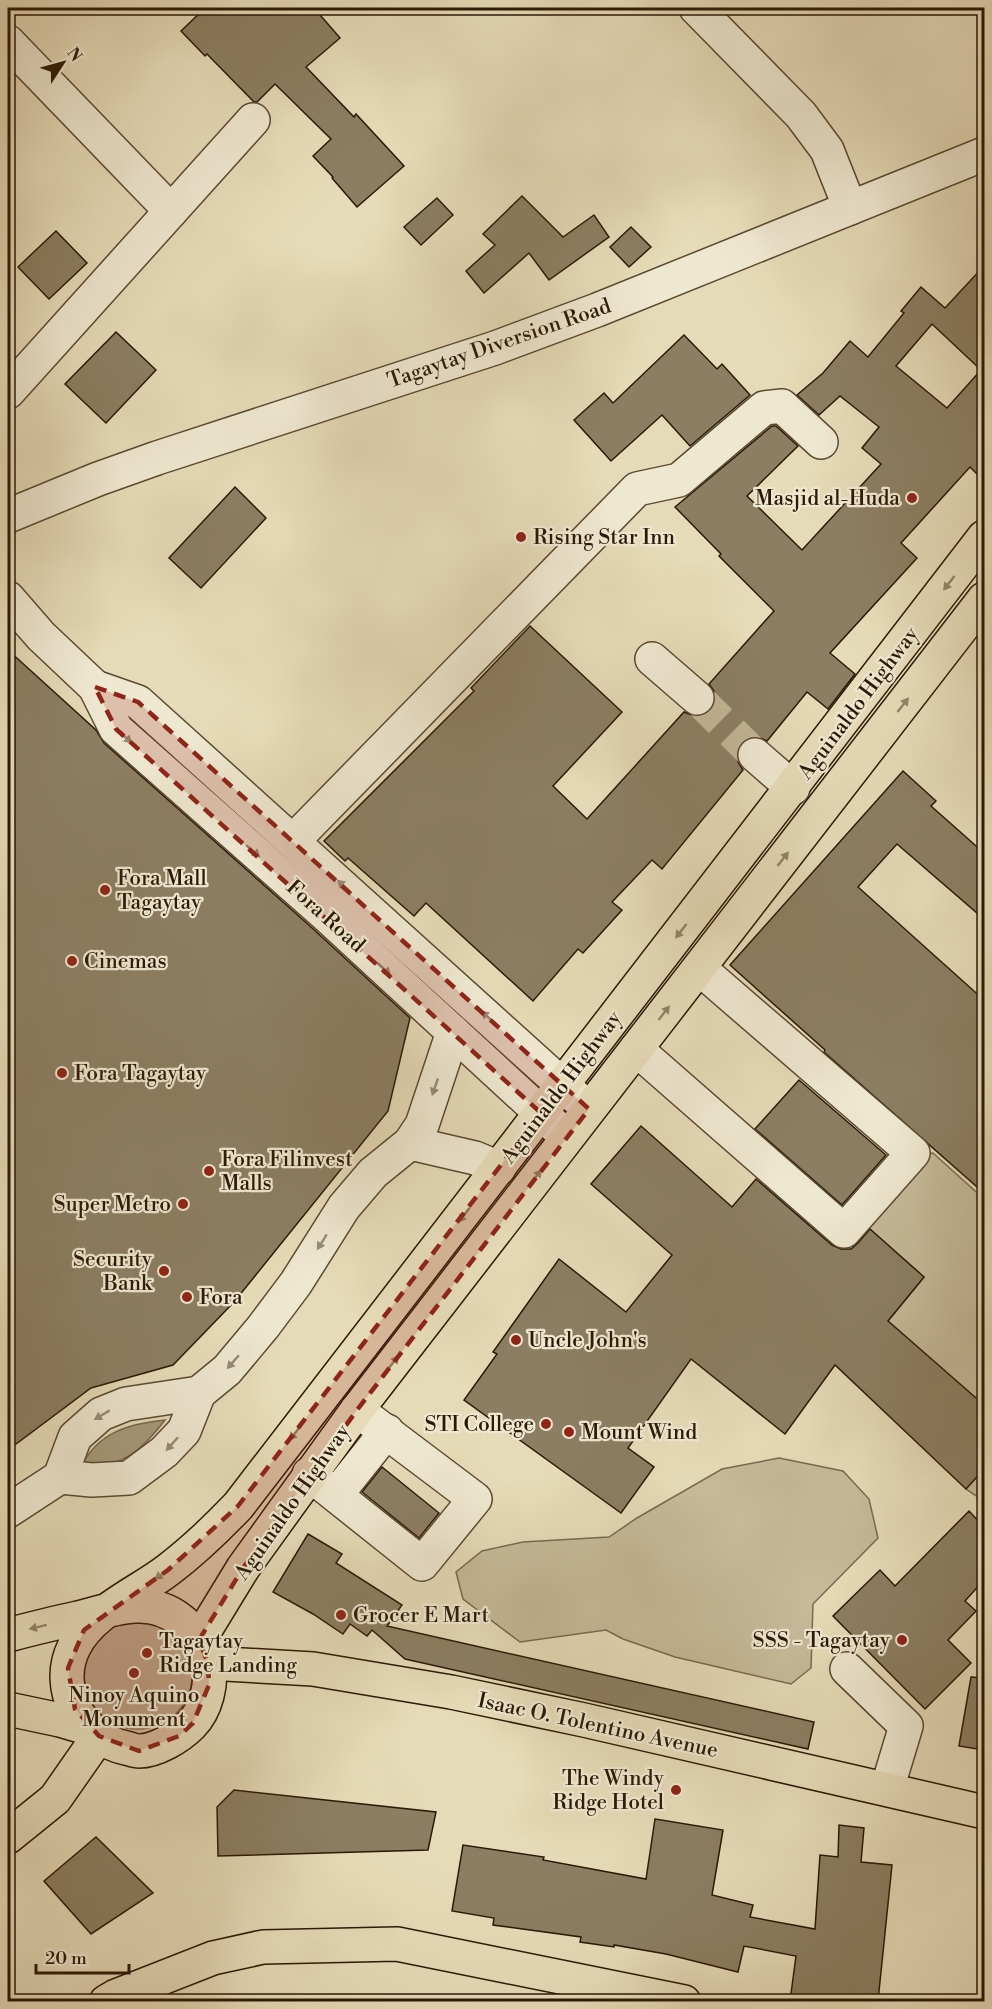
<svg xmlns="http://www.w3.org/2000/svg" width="992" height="2009" viewBox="0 0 992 2009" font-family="'Libre Bodoni',serif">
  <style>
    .green { fill: #c6ba9a; stroke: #786a50; stroke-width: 1.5 }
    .water { fill: #a6997b; stroke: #75664c; stroke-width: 1.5 }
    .building { fill: #8c7e63; stroke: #2b1906; stroke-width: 1.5; fill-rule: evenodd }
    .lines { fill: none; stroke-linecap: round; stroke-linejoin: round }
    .minor-tunnel { stroke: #c1b494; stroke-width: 33; stroke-dasharray: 33 16; stroke-linecap: butt }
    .minor-casing { stroke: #5a4a32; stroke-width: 36 }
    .major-casing { stroke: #2b1906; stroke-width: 36 }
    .minor { stroke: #efe8d1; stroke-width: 33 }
    .major { stroke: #e6dbb8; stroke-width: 33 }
    .oneway { fill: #928468 }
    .oneway2 { fill: #978b76 }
    .marked { fill: #8f2418; fill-opacity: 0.2; stroke: #8f2418; stroke-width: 4.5; stroke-dasharray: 12 8; stroke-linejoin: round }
    .poi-dot { fill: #8f2418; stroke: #efe8d1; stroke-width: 2 }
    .labels { text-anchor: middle; stroke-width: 4.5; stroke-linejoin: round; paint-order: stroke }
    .street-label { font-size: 21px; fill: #2b1906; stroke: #efe8d1 }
    .poi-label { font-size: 21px; fill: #2b1906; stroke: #efe8d1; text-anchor: start }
  </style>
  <rect width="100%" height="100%" fill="#e6dbb8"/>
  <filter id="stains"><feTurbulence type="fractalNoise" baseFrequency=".00333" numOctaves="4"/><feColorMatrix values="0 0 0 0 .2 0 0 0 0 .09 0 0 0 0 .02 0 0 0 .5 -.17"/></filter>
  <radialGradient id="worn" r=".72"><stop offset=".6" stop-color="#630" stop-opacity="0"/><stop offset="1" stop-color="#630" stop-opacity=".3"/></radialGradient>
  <!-- green -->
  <g class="green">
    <path d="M933 1153 984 1199V1405L888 1321 924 1277 863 1223 923 1154Z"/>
    <path d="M779 1458 843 1471 869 1499 878 1538 813 1604 811 1668 791 1684 675 1657 623 1639 606 1630 520 1642 463 1599 456 1572 482 1551 523 1542 609 1537 637 1518 722 1469Z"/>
    <path d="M984 1469V1501L966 1489Z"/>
    <circle cx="138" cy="1675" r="54"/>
  </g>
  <!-- water -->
  <path class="water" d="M165 1420C142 1450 122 1469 81 1466 100 1431 129 1424 165 1420Z"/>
  <!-- building -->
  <g class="building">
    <path d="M205 8H314L340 38 306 67 354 117 356 114 404 166 357 207 332 178 333 177 313 156 331 139 275 84 257 102H254L207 54 205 56 181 31Z"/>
    <path d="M522 196 563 237 594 215 609 237 549 280 529 253 484 293 466 271 495 245 483 234Z"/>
    <path d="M437 198 453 215 421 245 404 227Z"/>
    <path d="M631 227 651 247 629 267 610 247Z"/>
    <path d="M56 231 87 263 49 299 18 267Z"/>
    <path d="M984 266V481L970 467 901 543 917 558 830 653 855 674 828 709 807 692 767 741 758 737H749L741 742 737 752 738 762 743 770 662 869 652 860 612 902 622 910 583 953 578 949 533 1001 426 903 414 916 348 858 345 861 324 841 474 691 471 688 530 626 622 712 553 786 587 819 684 712 694 716 704 715 711 711 715 701 714 691 709 684 774 611 719 556 721 554 675 507 772 426H776L798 446 747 496 802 550 881 464 862 448 879 427 840 396 819 415 797 395 823 373 850 341 868 357 904 313 901 311 921 287 945 308ZM932 324 981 370 947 408 896 366Z"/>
    <path d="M116 332 156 370 106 423 65 384Z"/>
    <path d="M684 335 717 369 722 364 750 395 690 446 662 415 611 461 574 420 604 393 613 403Z"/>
    <path d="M235 487 266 518 201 588 169 558Z"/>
    <path d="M8 650 96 730 104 743 311 927 410 1018 388 1111 234 1302 173 1365 91 1388 8 1450Z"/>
    <path d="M903 771 936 801 931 806 984 853V919L897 844 858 887 984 1000V1193L824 1052 825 1050 730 965Z"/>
    <path d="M799 1080 886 1155 842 1205 755 1129Z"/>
    <path d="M641 1126 732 1207 756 1179 832 1245 841 1249H851L858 1243 870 1229 924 1277 888 1321 984 1405V1469L966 1489 835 1365 785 1434 691 1359 628 1448 654 1467 621 1513 464 1400 497 1354 493 1352 559 1259 626 1312 672 1255 591 1184Z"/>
    <path d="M382 1467 439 1513 419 1538 362 1492Z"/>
    <path d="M969 1511 984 1527V1580L965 1601 976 1611 948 1640 971 1663 925 1709 833 1616 880 1570 895 1586Z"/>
    <path d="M308 1534 342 1554 336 1563 402 1605 387 1626 814 1722 808 1749 405 1659 372 1630 367 1636 350 1624 343 1634 313 1614 273 1592Z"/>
    <path d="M971 1677 984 1678V1750L959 1746Z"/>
    <path d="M234 1790 436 1812 428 1850 218 1856 217 1807Z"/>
    <path d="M655 1819 723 1830 712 1895 753 1905 750 1917 815 1929 820 1855 838 1857 839 1825 864 1828 861 1862 892 1865 878 2001H790L796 1956 744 1946 738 1972 666 1954 614 1945V1947L580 1942 581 1937 493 1925 494 1918 452 1911 463 1845 544 1857 543 1860 646 1879Z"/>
    <path d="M96 1837 153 1893 91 1934 44 1881Z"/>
  </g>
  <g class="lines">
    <!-- minor-tunnel -->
    <path class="minor-tunnel" d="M697 698 755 755"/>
    <!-- minor casing -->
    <g class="minor-casing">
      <g id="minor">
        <path d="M696 8 801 115 827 150 850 208"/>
        <path d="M8 42 171 211"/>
        <path d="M8 392 253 120"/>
        <path d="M8 516 98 479 157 458 495 348 597 310 984 154"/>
        <path d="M8 598 41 636 95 687 116 729 326 915 567 1137"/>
        <path d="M652 659 697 698"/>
        <path d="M95 687 138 702 589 1109"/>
        <path d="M755 755 793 788"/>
        <path d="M294 840 637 489 679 480 764 408 782 406 821 442"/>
        <path d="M636 1049 844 1231 913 1153 699 968"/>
        <path d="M410 1143 475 1158 499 1168"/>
        <path d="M309 1474 422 1564 475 1499 357 1410"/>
        <path d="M60 1477 92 1480 129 1478 164 1452 184 1431 199 1393 227 1370 263 1327 296 1283 344 1207 373 1173 410 1143 422 1125 453 1032"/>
        <path d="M336 1495 387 1431"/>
        <path d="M8 1511 60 1477 75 1437 101 1414 126 1404 199 1393"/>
        <path d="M847 1669 906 1726 887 1789"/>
      </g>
    </g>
    <!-- major casing -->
    <g class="major-casing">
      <g id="major">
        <path d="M8 1635C31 1629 54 1623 78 1618 97 1613 116 1607 136 1606 170 1604 200 1629 208 1662 213 1683 206 1710 191 1725 179 1737 156 1751 139 1751 135 1751 130 1749 126 1748 82 1739 53 1689 74 1647 91 1612 138 1593 168 1570 193 1551 216 1529 238 1506L984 537"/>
        <path d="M199 1640 243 1568 357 1410 984 599"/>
        <path d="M208 1663 313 1669 451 1692 584 1720 984 1812"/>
        <path d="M8 1709 60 1720 87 1728"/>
        <path d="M8 1837 55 1799 99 1736"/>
        <path d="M106 2002 116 1996 213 1958 263 1947 397 1944 684 2002"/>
      </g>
    </g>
    <!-- minor -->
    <use href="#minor" class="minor"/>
    <!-- major -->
    <use href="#major" class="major"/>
  </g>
  <!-- one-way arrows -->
  <defs><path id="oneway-solid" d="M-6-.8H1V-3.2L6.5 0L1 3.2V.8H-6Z" transform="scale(1.5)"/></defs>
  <g class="oneway">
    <use href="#oneway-solid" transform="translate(949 583) rotate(128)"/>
    <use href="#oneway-solid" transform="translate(903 705) rotate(-52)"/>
    <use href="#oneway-solid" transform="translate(783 859) rotate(-52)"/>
    <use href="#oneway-solid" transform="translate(681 931) rotate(128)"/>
    <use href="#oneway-solid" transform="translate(664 1013) rotate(-52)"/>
    <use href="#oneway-solid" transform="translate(536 1177) rotate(-52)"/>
    <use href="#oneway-solid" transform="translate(464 1215) rotate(128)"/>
    <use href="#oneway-solid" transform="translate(393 1363) rotate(-52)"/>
    <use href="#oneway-solid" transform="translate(295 1433) rotate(128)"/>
    <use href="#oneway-solid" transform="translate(162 1574) rotate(145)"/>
    <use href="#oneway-solid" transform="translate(38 1627) rotate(166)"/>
  </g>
  <g class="oneway2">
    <use href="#oneway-solid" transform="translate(125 737) rotate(42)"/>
    <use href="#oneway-solid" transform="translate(253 851) rotate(41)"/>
    <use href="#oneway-solid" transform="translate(344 886) rotate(-138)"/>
    <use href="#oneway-solid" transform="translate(384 969) rotate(42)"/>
    <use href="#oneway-solid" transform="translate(488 1017) rotate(-138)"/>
    <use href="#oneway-solid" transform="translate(435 1087) rotate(109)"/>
    <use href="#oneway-solid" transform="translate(322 1242) rotate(122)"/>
    <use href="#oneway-solid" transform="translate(233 1362) rotate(131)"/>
    <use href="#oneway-solid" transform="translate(102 1415) rotate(149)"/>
    <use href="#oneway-solid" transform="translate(172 1444) rotate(132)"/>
  </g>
  <!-- marked area -->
  <path class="marked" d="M95 687 138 702 589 1109 357 1410 243 1568 199 1640 208 1663 209 1685 193 1723 179 1736 139 1751 99 1736 75 1709 68 1668 84 1630 168 1570 238 1506 541 1113 116 729Z"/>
  <!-- markers -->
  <g class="poi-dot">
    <circle cx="912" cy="498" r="6"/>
    <circle cx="521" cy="537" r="6"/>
    <circle cx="105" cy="890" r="6"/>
    <circle cx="72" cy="961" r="6"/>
    <circle cx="62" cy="1073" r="6"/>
    <circle cx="209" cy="1171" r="6"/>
    <circle cx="183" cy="1204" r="6"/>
    <circle cx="164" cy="1271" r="6"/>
    <circle cx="187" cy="1297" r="6"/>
    <circle cx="516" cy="1340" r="6"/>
    <circle cx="546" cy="1424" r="6"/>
    <circle cx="569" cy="1432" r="6"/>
    <circle cx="341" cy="1615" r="6"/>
    <circle cx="902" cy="1640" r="6"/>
    <circle cx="147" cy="1653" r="6"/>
    <circle cx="134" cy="1673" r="6"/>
    <circle cx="676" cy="1790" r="6"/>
  </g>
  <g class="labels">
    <!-- street labels -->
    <g class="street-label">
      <text transform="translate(499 343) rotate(-19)" y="7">Tagaytay Diversion Road</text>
      <text transform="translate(858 703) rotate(-53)" y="7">Aguinaldo Highway</text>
      <text transform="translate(326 916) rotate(42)" y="7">Fora Road</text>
      <text transform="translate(561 1087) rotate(-53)" y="7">Aguinaldo Highway</text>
      <text transform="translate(292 1502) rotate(-55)" y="7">Aguinaldo Highway</text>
      <text transform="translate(598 1725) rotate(12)" y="7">Isaac O. Tolentino Avenue</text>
    </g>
    <!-- poi labels -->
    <g class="poi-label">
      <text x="900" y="505" text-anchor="end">Masjid al-Huda</text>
      <text x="533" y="544">Rising Star Inn</text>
      <text x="117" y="885">Fora Mall<tspan x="117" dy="24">Tagaytay</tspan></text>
      <text x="84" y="968">Cinemas</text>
      <text x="74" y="1080">Fora Tagaytay</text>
      <text x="221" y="1166">Fora Filinvest<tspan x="221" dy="24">Malls</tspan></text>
      <text x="171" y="1211" text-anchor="end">Super Metro</text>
      <text x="152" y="1266" text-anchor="end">Security<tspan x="152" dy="24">Bank</tspan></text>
      <text x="199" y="1304">Fora</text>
      <text x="528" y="1347">Uncle John's</text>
      <text x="534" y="1431" text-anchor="end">STI College</text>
      <text x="581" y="1439">Mount Wind</text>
      <text x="353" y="1622">Grocer E Mart</text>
      <text x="890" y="1647" text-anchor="end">SSS - Tagaytay</text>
      <text x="159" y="1648">Tagaytay<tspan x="159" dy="24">Ridge Landing</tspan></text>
      <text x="134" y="1702" text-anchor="middle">Ninoy Aquino<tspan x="134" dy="24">Monument</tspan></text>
      <text x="664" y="1785" text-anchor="end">The Windy<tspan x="664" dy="24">Ridge Hotel</tspan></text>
    </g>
  </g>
  <!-- margin -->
  <rect width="992" height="2009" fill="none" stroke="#e6dbb8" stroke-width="30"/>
  <rect x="9" y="9" width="974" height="1991" fill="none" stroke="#2b1906" stroke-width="3"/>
  <rect x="15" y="15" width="962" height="1979" fill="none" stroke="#2b1906" stroke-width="1.5"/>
  <!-- north arrow -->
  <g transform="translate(63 63) rotate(54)" stroke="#efe8d1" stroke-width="4.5" paint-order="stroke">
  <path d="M0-4.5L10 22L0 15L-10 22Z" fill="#2b1906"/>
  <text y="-9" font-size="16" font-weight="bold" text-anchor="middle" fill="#2b1906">N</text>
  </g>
  <!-- scale -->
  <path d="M36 1964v9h93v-9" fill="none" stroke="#2b1906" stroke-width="3"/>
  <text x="45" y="1964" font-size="18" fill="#2b1906" stroke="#efe8d1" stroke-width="4.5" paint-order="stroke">20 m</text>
  <rect width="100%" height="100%" filter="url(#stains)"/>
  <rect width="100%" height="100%" fill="url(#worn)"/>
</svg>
